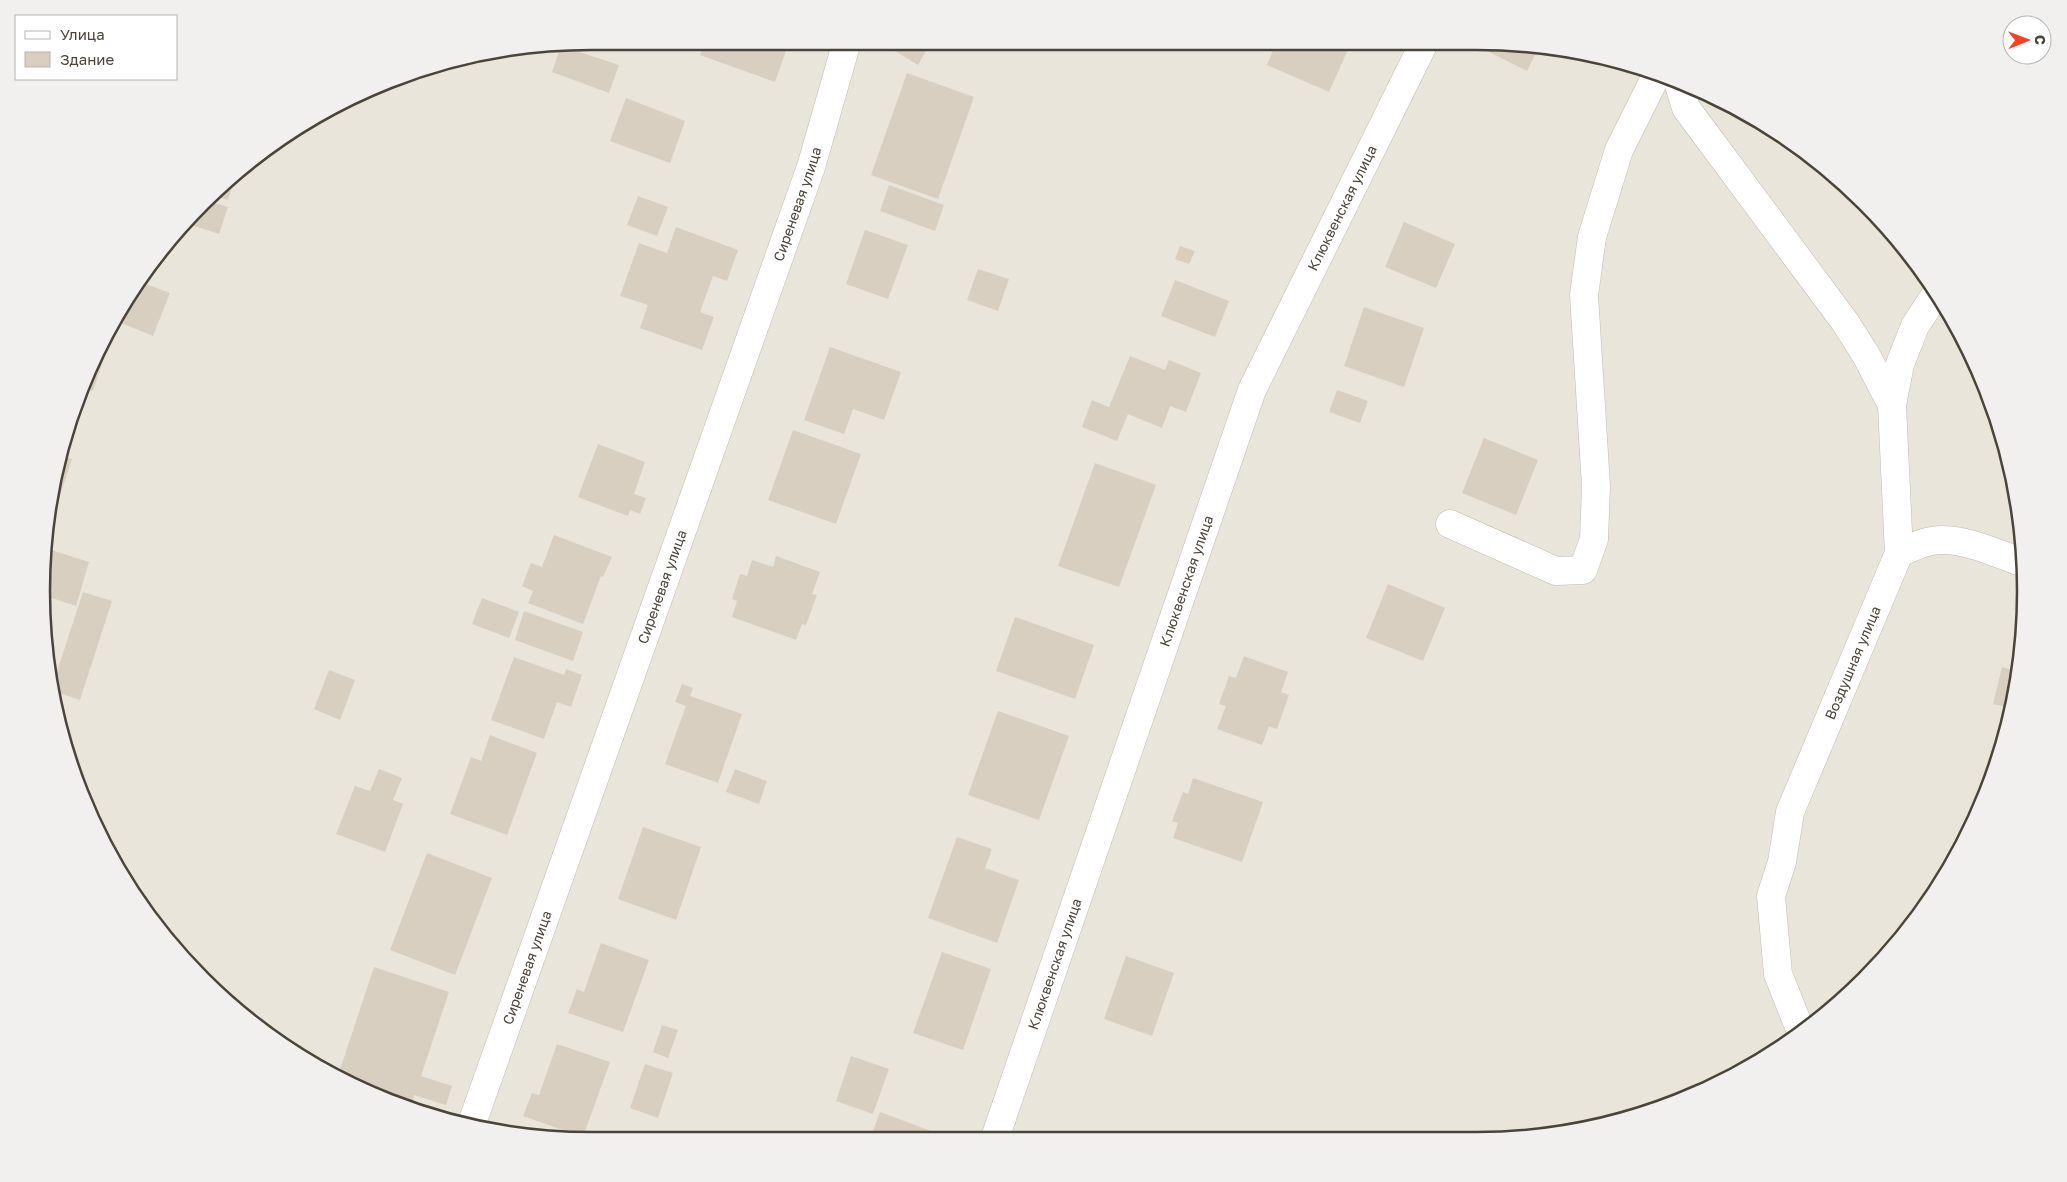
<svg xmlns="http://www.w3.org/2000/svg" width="2067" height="1182" viewBox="0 0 2067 1182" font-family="'Golos Text',sans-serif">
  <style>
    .residential { fill: #eae5da }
    .building { fill: #d8cfc1 }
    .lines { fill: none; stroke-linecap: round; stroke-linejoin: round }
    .street-casing { stroke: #c2bbae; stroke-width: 29 }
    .street { stroke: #fff; stroke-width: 28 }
    .labels { text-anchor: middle; stroke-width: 4; stroke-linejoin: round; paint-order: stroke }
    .street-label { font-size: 14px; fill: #4b4439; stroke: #fff }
    .rim { fill: none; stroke: #4b4439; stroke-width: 2.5 }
  </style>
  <rect width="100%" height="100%" fill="#f6f3ec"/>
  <!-- residential -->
  <path class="residential" d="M1512 42 1619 60 1751 115 1839 178 1912 257 1969 348 2007 449 2025 555 2021 663 1996 768 1952 866 1865 980 1781 1048 1653 1111 1547 1136 555 1140 448 1122 316 1067 229 1005 177 953 115 866 83 801 64 739 52 699 42 627 46 520 60 448 98 348 142 276 202 202 257 155 348 98 415 70 519 46Z"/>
  <!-- building -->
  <g class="building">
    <path d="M1512 42 1539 47 1527 71 1483 49 1486 43Z"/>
    <path d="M1276 43H1351L1329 92 1267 65Z"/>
    <path d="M703 45H788L775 82 700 55Z"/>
    <path d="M899 45H924L928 47 918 65 895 51Z"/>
    <path d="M561 46 619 65 609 93 552 72Z"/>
    <path d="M907 73 974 97 938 199 871 175Z"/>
    <path d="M626 98 685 121 670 163 610 141Z"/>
    <path d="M226 182 233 184 228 200 211 195Z"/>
    <path d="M889 185 944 205 935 231 880 211Z"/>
    <path d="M638 196 668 207 657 236 627 225Z"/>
    <path d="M205 200 228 207 219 234 185 223Z"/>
    <path d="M1404 222 1455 244 1436 288 1385 267Z"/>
    <path d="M676 227 738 250 727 281 713 276 700 312 714 317 702 350 640 328 648 305 620 296 639 243 667 253Z"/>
    <path d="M865 230 908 245 888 299 846 284Z"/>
    <path d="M1180 246 1195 251 1189 264 1175 259Z"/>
    <path d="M978 269 1009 279 998 311 967 300Z"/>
    <path d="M1175 280 1229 301 1215 337 1161 316Z"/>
    <path d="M138 281 170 293 153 336 121 323Z"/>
    <path d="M1364 307 1424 328 1404 387 1344 366Z"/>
    <path d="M112 324 115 325 93 391 83 387 98 348Z"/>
    <path d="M830 347 901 372 884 420 853 409 844 434 804 420Z"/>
    <path d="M1130 356 1165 370 1169 360 1201 373 1186 412 1170 406 1162 428 1128 414 1117 441 1082 427 1092 400 1109 407Z"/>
    <path d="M1337 390 1368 401 1360 423 1329 412Z"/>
    <path d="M793 430 861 454 836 524 768 500Z"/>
    <path d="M1484 438 1538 460 1516 515 1462 493Z"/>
    <path d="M598 444 645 462 634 494 646 498 640 514 630 510 628 516 578 497Z"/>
    <path d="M59 455 72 459 49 529 46 527V520Z"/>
    <path d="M1095 463 1156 485 1119 587 1058 566Z"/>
    <path d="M554 535 612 557 603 577 601 576 583 624 528 603 533 591 522 586 531 563 542 567Z"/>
    <path d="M45 548 89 562 76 606 43 595Z"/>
    <path d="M776 556 820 572 812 594 817 595 806 625 802 624 796 640 732 617 737 601 732 599 740 574 747 576 752 560 773 567Z"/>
    <path d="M1388 584 1445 608 1423 661 1366 638Z"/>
    <path d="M83 592 112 601 80 700 51 690Z"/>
    <path d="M482 598 519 612 509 638 472 624Z"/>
    <path d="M524 611 583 632 573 661 515 640Z"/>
    <path d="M1015 617 1094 645 1075 699 996 671Z"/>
    <path d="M2020 654 2021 663 2010 708 1993 704 2002 667 2017 671Z"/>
    <path d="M1244 656 1288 672 1281 692 1289 695 1277 729 1269 726 1262 745 1217 729 1226 706 1219 704 1229 676 1236 678Z"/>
    <path d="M514 657 564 675 566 669 582 675 571 707 557 702 544 739 491 720Z"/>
    <path d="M329 670 355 680 340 720 314 709Z"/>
    <path d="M682 684 693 688 690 696 742 714 718 783 665 764 686 706 675 702Z"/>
    <path d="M998 711 1069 736 1039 820 968 795Z"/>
    <path d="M490 735 537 753 507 835 450 814 471 757 481 761Z"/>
    <path d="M379 769 402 778 393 800 403 804 385 852 336 834 355 786 370 791Z"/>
    <path d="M735 769 767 781 759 804 726 792Z"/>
    <path d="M1193 778 1263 802 1242 862 1173 838 1178 823 1172 821 1183 792 1188 794Z"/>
    <path d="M643 827 701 847 676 920 618 899Z"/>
    <path d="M957 837 992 849 985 868 1019 880 997 943 928 918Z"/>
    <path d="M427 853 492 878 455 975 390 950Z"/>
    <path d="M601 943 649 960 623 1032 568 1013 577 989 584 992Z"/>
    <path d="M942 952 991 969 963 1050 913 1033Z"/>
    <path d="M1126 956 1174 973 1152 1036 1104 1019Z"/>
    <path d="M374 967 449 992 421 1076 452 1086 446 1105 414 1095 413 1101 338 1076Z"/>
    <path d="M662 1025 678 1030 668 1058 653 1052Z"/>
    <path d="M557 1044 610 1062 583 1137 523 1116 532 1093 539 1095Z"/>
    <path d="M851 1056 889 1069 873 1114 836 1101Z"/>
    <path d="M645 1064 673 1073 658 1118 630 1108Z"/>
    <path d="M880 1112 931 1131 929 1138H870Z"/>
  </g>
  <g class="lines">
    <!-- street casing -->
    <g class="street-casing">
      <g id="street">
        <path d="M1679 85 1686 108 1845 322 1866 355 1892 405"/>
        <path d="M1450 524 1556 571 1583 570 1594 539 1596 486 1584 295 1592 237 1619 150 1656 76"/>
        <path d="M1899 553C1913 547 1928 539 1944 540 1968 540 2001 555 2024 563"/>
        <path id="s1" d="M1801 1032 1778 974 1771 896 1782 862 1790 812 1899 553 1892 405 1900 364 1915 326 1936 294"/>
        <path id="s2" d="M471 1126 811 167 846 45"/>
        <path id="s3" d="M995 1138 1252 390 1424 43"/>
      </g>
    </g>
    <!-- street -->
    <use href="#street" class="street"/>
  </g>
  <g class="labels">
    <!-- street labels -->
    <g class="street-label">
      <text dy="5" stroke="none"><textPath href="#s2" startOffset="978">Сиреневая улица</textPath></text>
      <text dy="5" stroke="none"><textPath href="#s3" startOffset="994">Клюквенская улица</textPath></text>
      <text dy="5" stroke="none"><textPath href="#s3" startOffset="589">Клюквенская улица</textPath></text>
      <text dy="5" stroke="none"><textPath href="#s2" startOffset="572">Сиреневая улица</textPath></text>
      <text dy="5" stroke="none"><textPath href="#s1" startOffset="389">Воздушная улица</textPath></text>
      <text dy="5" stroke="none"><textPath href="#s3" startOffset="184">Клюквенская улица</textPath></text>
      <text dy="5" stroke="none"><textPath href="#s2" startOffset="168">Сиреневая улица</textPath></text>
    </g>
  </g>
  <!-- crop -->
  <path d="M0 0H2067V1182H0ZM591 50H1476A541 541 0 0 1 2017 591V591A541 541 0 0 1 1476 1132H591A541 541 0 0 1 50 591V591A541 541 0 0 1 591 50Z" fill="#f1f0ef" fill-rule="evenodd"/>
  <path class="rim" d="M591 50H1476A541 541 0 0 1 2017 591V591A541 541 0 0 1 1476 1132H591A541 541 0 0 1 50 591V591A541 541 0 0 1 591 50Z"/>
  <!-- legend -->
  <rect x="15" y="15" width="162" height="65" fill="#ffffff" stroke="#b7b4b0"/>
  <rect x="25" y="31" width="25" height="8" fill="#ffffff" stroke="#b7b4b0"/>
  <text x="60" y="40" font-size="15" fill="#4b4439">Улица</text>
  <rect x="25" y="52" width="25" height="15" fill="#d8cfc1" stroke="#b7b4b0"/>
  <text x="60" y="65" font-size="15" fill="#4b4439">Здание</text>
  <!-- north arrow -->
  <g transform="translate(2027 40) rotate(89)"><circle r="24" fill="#ffffff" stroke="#b7b4b0"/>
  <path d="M0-4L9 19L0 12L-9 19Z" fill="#fc3f1d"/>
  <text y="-8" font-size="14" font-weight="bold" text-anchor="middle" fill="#4b4439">С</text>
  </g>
</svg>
